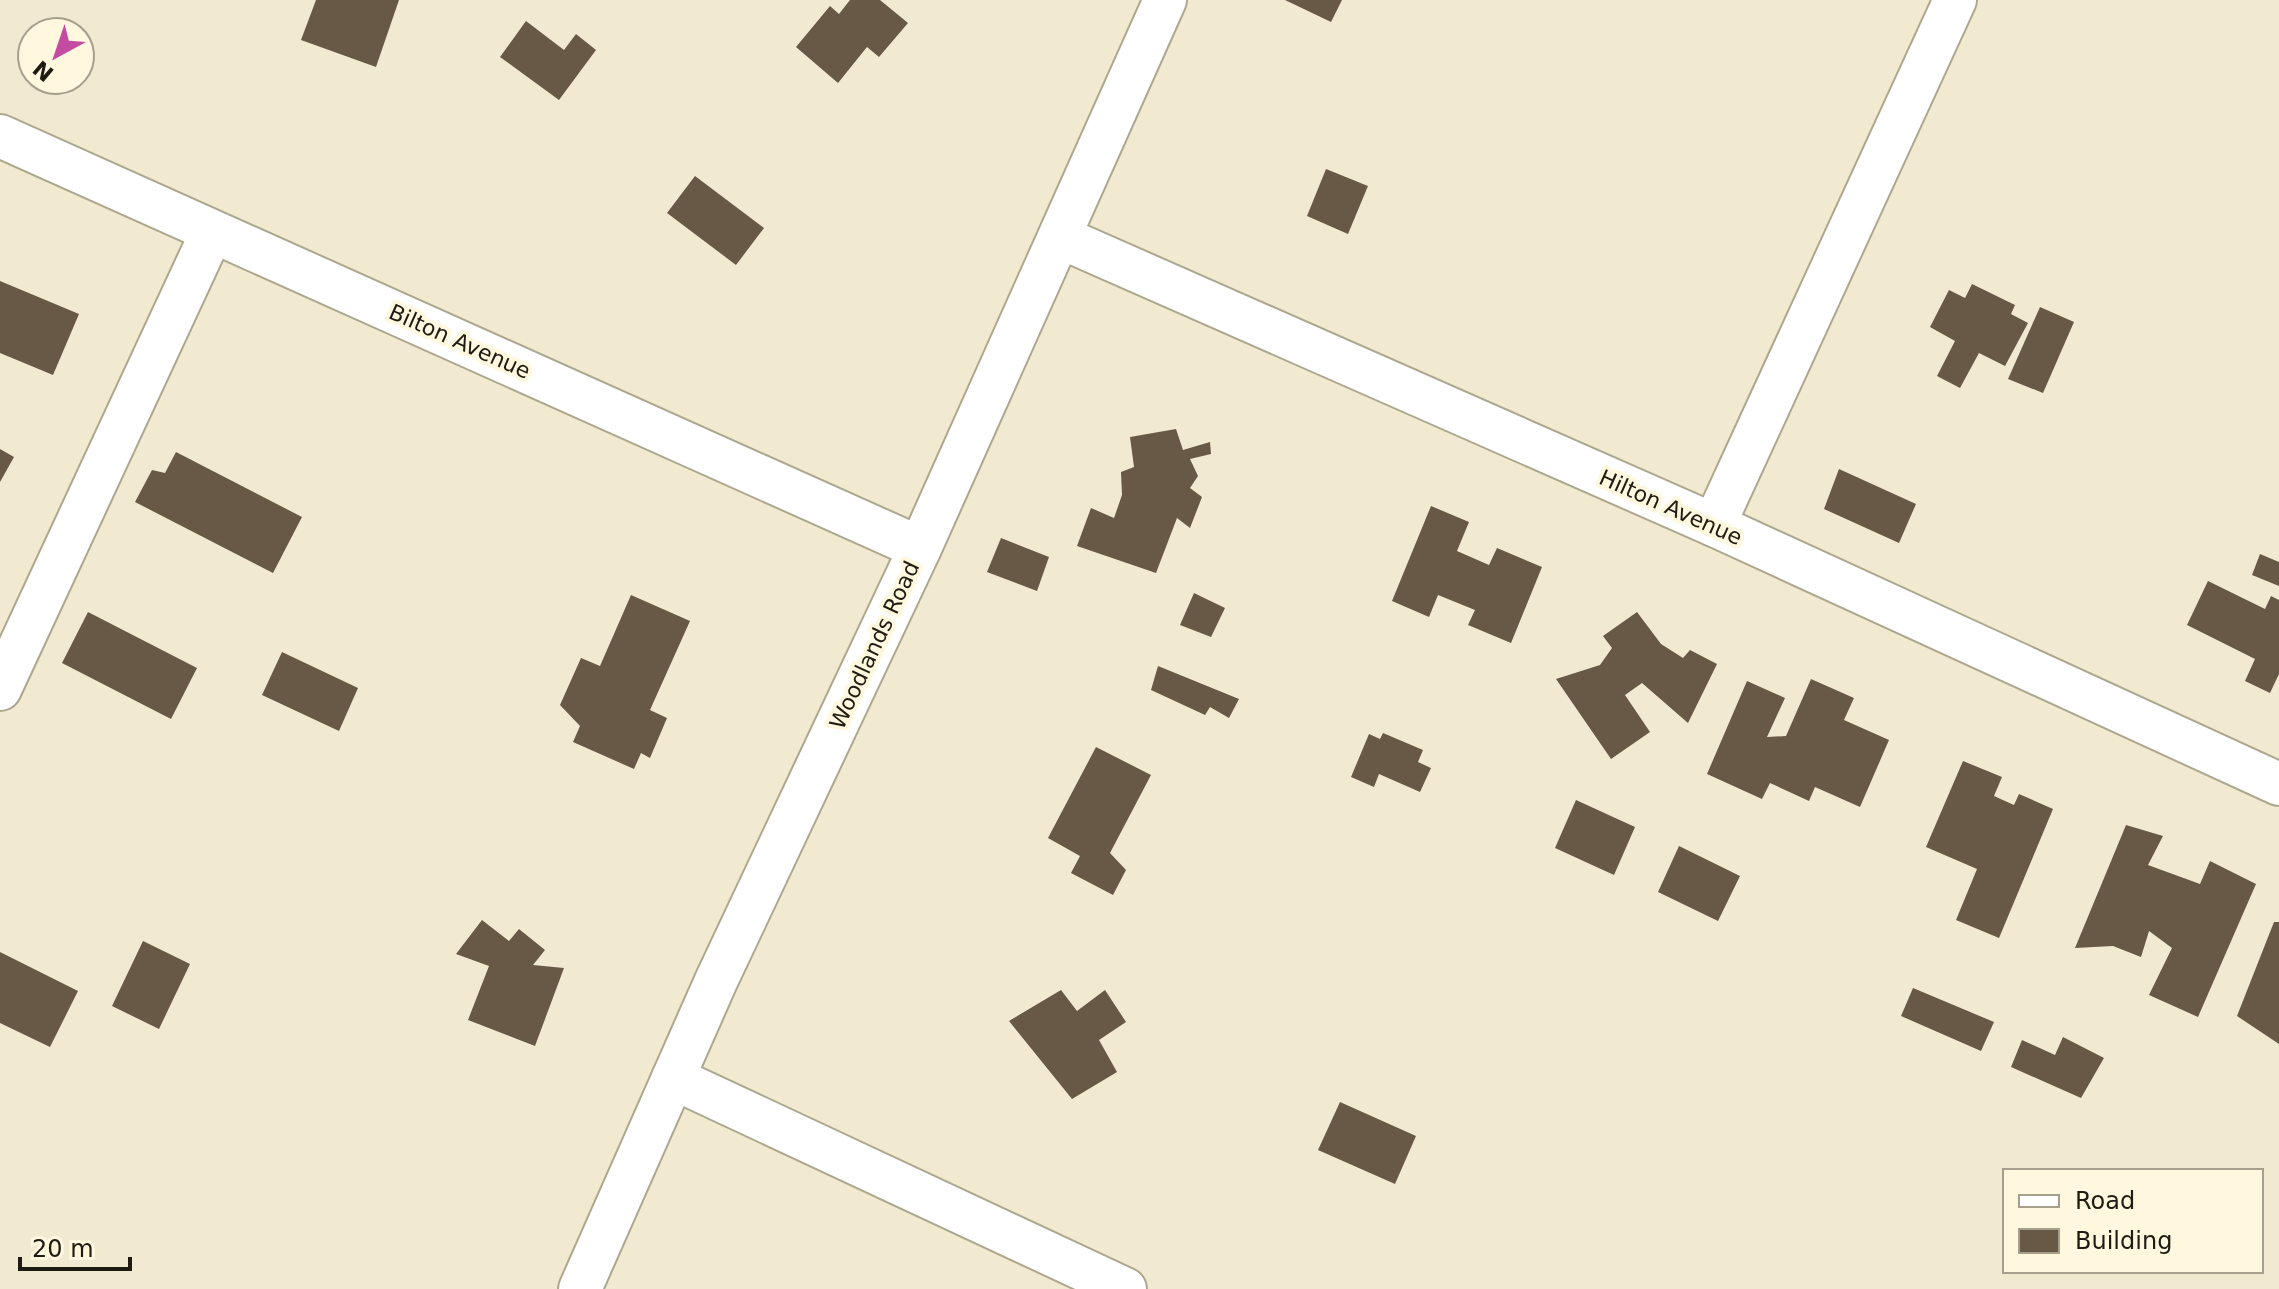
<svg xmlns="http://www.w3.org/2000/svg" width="2279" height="1289" viewBox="0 0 2279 1289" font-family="'DejaVu Sans',sans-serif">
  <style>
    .building { fill: #685947 }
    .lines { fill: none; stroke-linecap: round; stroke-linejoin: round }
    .minor-casing { stroke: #aea78f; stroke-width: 46 }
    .minor { stroke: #fff; stroke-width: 42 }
    .labels { text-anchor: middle; stroke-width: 8; stroke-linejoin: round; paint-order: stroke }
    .street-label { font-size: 22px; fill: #1e1b12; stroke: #fff7de }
  </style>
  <rect width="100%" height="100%" fill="#f1ead0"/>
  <!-- building -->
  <g class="building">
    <path d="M316 0H399L376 67 301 40Z"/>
    <path d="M850 0H880L908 23 879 57 867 47 838 83 796 47 830 6 839 14Z"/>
    <path d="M1285 0H1342L1331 22Z"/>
    <path d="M526 21 564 50 576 34 596 50 559 100 500 57Z"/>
    <path d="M1326 169 1368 186 1348 234 1307 216Z"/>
    <path d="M695 176 764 228 736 265 667 213Z"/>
    <path d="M0 281 79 314 53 375 0 353Z"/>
    <path d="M1972 284 2015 305 2011 314 2028 323 2005 366 1979 353 1960 388 1937 376 1955 341 1930 327 1949 290 1965 298Z"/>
    <path d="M2040 307 2074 322 2043 393 2008 379Z"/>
    <path d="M1176 429 1183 450 1210 442 1211 454 1190 459 1198 476 1190 488 1202 497 1190 528 1177 518 1156 573 1077 546 1091 508 1114 518 1122 495 1121 472 1134 467 1130 437Z"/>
    <path d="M0 449 14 457 0 482Z"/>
    <path d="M176 452 302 517 273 573 135 502 152 470 165 473Z"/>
    <path d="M1839 469 1916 504 1899 543 1824 509Z"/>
    <path d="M1431 506 1469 522 1457 551 1489 565 1497 548 1542 567 1511 643 1468 625 1475 610 1438 595 1429 617 1392 601Z"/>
    <path d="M1001 538 1049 557 1037 591 987 572Z"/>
    <path d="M2260 554 2279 562V586L2252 575Z"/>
    <path d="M2208 581 2265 609 2271 596 2279 600V674L2270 693 2245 681 2255 659 2187 625Z"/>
    <path d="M1194 593 1225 608 1211 637 1180 625Z"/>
    <path d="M631 595 690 621 650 710 667 718 650 758 641 753 634 769 573 742 580 726 560 705 581 658 600 666Z"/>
    <path d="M88 612 197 668 171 719 62 663Z"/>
    <path d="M1637 612 1661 644 1683 658 1690 650 1717 664 1688 723 1642 683 1625 695 1650 732 1611 759 1556 679 1600 665 1612 648 1603 636Z"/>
    <path d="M282 652 358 688 339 731 262 695Z"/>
    <path d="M1158 666 1239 699 1229 718 1210 707 1205 715 1151 690Z"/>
    <path d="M1811 679 1854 698 1844 720 1889 740 1860 807 1815 787 1809 801 1770 783 1762 799 1707 774 1747 681 1785 698 1767 737 1786 736Z"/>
    <path d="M1383 733 1423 750 1418 762 1431 768 1420 792 1379 774 1374 787 1351 777 1369 734 1380 739Z"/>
    <path d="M1096 747 1151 775 1110 853 1126 870 1113 895 1071 873 1080 856 1048 838Z"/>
    <path d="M1963 761 2002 777 1994 796 2014 805 2019 794 2053 809 1999 938 1956 920 1977 869 1926 847Z"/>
    <path d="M1576 800 1635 827 1614 875 1555 848Z"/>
    <path d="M2126 825 2163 836 2148 865 2200 884 2210 861 2256 884 2198 1017 2149 995 2172 948 2149 931 2141 957 2113 946 2075 948Z"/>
    <path d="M1679 846 1740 876 1718 921 1658 892Z"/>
    <path d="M482 920 509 941 519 929 545 950 533 965 564 968 535 1046 468 1020 489 966 456 954Z"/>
    <path d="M2274 922H2279V1044L2237 1016Z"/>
    <path d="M143 941 190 964 159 1029 112 1006Z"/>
    <path d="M0 952 78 991 50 1047 0 1023Z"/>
    <path d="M1913 988 1994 1022 1981 1051 1901 1016Z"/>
    <path d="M1061 990 1077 1011 1105 990 1126 1022 1099 1040 1117 1072 1072 1099 1009 1021Z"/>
    <path d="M2063 1037 2104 1058 2081 1098 2011 1067 2022 1040 2055 1055Z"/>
    <path d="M1340 1102 1416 1136 1395 1184 1318 1150Z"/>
  </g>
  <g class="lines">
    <!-- minor casing -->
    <g class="minor-casing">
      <g id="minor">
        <path d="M0 136 920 548"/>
        <path d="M1060 237 1714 525 2279 784"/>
        <path d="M1714 525 1955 0"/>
        <path d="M0 689 212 232"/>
        <path d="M673 1078 1125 1289"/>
        <path d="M580 1289 716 981 920 548 1165 0"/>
      </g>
    </g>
    <!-- minor -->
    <use href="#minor" class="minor"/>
  </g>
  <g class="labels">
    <!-- street labels -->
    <g class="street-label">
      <text transform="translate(460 341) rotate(24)" y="8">Bilton Avenue</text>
      <text transform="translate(1671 507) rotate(24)" y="8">Hilton Avenue</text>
      <text transform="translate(874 645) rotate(-65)" y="8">Woodlands Road</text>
    </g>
  </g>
  <!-- legend -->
  <rect x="2003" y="1169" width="260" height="104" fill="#fff7de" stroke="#a59f8c" stroke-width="2"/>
  <rect x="2019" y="1195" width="40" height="12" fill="#ffffff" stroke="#a59f8c" stroke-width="2"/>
  <text x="2075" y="1209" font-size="24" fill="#1e1b12">Road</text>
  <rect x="2019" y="1229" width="40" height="24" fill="#685947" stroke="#a59f8c" stroke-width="2"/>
  <text x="2075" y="1249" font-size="24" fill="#1e1b12">Building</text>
  <!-- north arrow -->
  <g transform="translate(56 56) rotate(220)"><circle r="38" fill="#fff7de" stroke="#a59f8c" stroke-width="2"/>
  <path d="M0-6L14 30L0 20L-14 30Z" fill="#c34ba0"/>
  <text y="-12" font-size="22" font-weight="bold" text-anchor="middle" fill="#1e1b12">N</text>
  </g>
  <!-- scale -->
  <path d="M20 1257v12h110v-12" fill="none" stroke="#1e1b12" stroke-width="4"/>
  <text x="32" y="1257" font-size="24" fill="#1e1b12" stroke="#fff7de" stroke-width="6" paint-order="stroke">20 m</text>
</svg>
